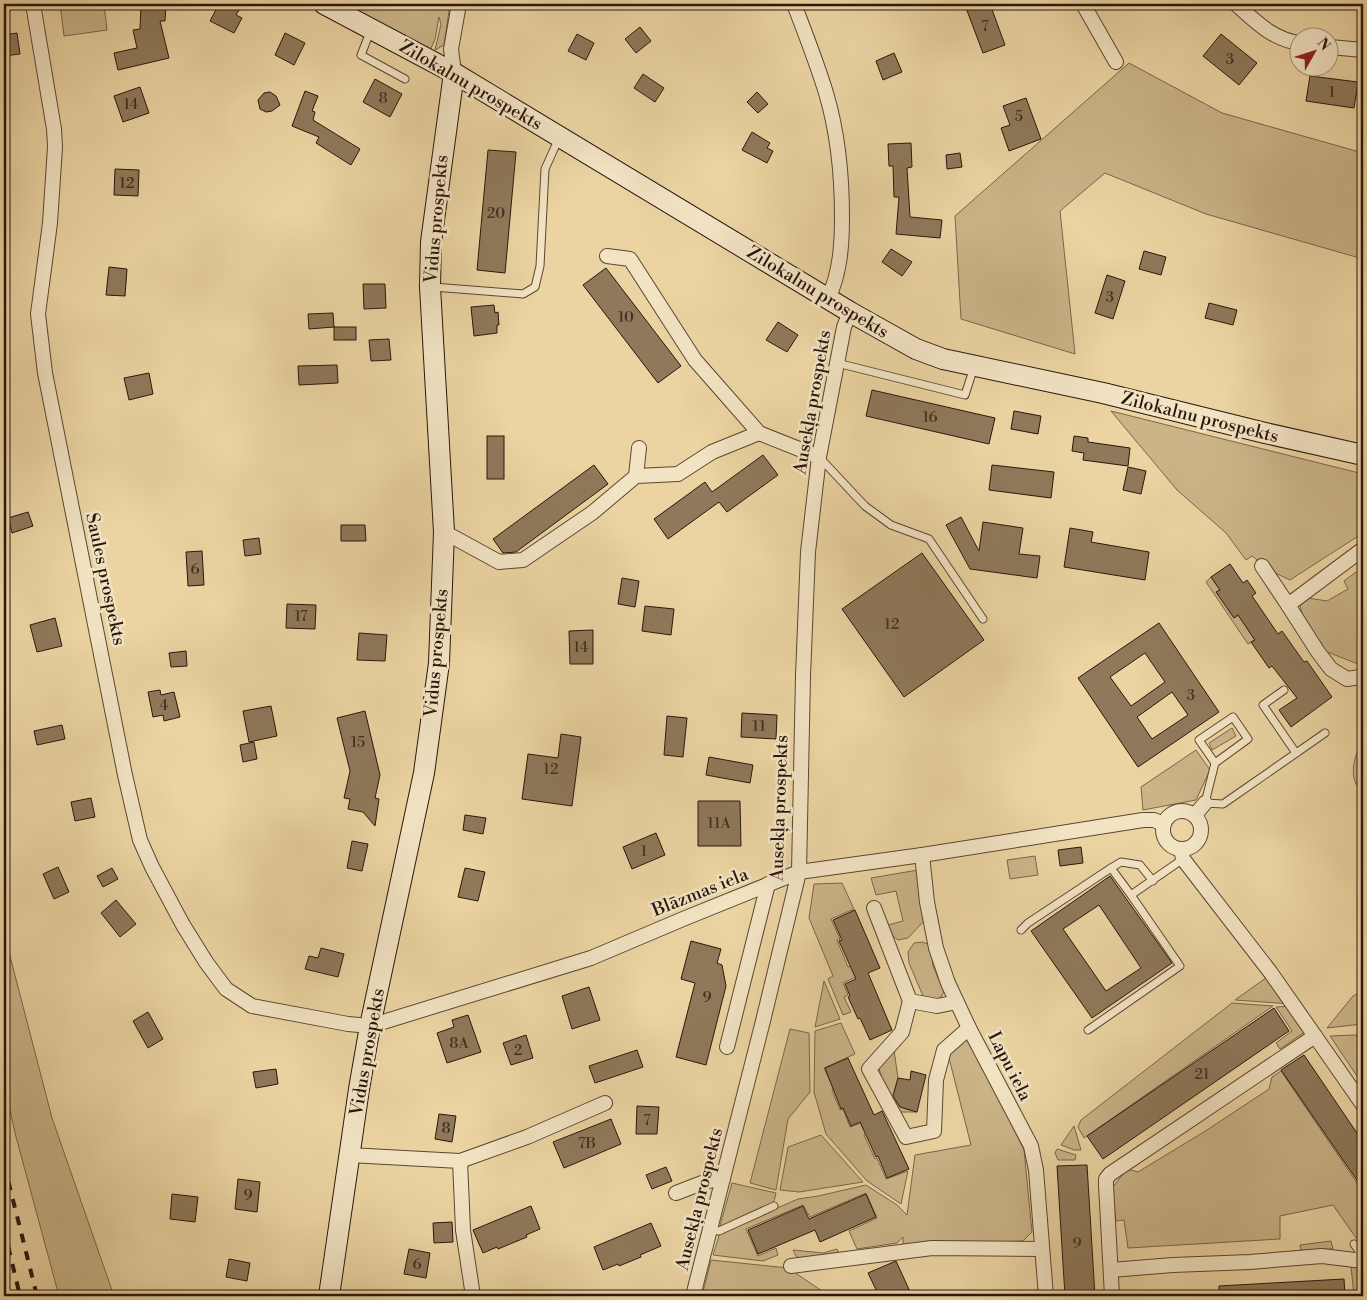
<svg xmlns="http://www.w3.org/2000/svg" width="1367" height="1300" viewBox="0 0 1367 1300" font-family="'Libre Bodoni',serif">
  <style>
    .green { fill: #cab488; stroke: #7a654a }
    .building { fill: #8e795a; stroke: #2a160c; fill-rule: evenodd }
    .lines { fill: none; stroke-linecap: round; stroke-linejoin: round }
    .lane-casing { stroke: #5a4632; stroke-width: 9 }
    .street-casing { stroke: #5a4632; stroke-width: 16 }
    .secondary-casing { stroke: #2a160c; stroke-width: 22 }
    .lane { stroke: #f2e3c3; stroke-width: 7 }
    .street { stroke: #f2e3c3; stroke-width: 14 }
    .secondary { stroke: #f2e3c3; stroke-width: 20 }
    .rail { stroke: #2a160c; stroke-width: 4; stroke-dasharray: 9 9; stroke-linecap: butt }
    .labels { text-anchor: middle; stroke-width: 5; stroke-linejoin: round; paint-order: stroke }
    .number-label { font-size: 15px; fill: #432f20 }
    .street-label { font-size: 18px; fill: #2a160c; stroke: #f2e3c3 }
  </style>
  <rect width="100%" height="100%" fill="#ebd4a2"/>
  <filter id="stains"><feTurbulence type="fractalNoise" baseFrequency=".004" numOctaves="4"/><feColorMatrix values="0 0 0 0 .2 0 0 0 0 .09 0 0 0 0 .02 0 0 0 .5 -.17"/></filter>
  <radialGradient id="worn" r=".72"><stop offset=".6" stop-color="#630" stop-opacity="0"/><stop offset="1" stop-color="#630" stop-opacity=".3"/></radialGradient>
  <!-- green -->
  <g class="green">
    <path d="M60 4H104L107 30 64 36Z"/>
    <path d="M337 4H450L444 45 435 50 441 24 439 17 435 39 430 51Z"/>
    <path d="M1129 63 1222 113 1363 153V259L1206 214 1105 173 1060 211 1075 354 961 319 955 216Z"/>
    <path d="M1111 411 1363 474V533L1290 580 1273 572 1252 556 1246 560 1226 533 1177 490Z"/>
    <path d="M1363 567V660L1358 664 1325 651 1304 622 1300 605 1308 598 1327 601 1348 589 1344 581Z"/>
    <path d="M1211 577 1220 590 1217 592 1234 618 1238 615 1255 640 1248 644 1206 582Z"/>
    <path d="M1232 728 1236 736 1212 750 1209 743Z"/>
    <path d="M1363 742V794C1361 791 1358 788 1356 784 1350 772 1355 752 1363 742Z"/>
    <path d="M1196 750 1210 770 1196 800 1143 810 1141 787Z"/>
    <path d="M1035 856 1038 875 1010 879 1007 860Z"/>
    <path d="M918 870 924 921 908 938 898 940 892 935 888 925 903 921 896 891 876 895 871 878Z"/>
    <path d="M842 883 854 909 831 919 840 939 837 940 848 967 852 966 856 977 843 983 848 995 844 997 851 1012 843 1015 828 979 833 976 809 918 814 884Z"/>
    <path d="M4 933 52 1118 114 1296H59L15 1133 4 1083Z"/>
    <path d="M922 942 928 944 931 950 933 966 944 992 939 1000H930L923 996 909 963 908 952 914 943Z"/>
    <path d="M1270 975 1292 1004 1235 1000Z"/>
    <path d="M824 981 840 1019 815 1027Z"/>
    <path d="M1363 991V1024L1327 1028 1353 996Z"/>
    <path d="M1232 1003 1273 1006 1084 1138 1078 1127 1081 1120Z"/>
    <path d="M1293 1006 1309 1029 1280 1049 1276 1043 1292 1031 1276 1007Z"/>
    <path d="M841 1023 855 1054 824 1068 833 1088 832 1090 840 1110 843 1109 850 1127 861 1123 866 1134 864 1135 875 1159 877 1158 886 1179 908 1171 901 1204 867 1181 826 1134 814 1092 815 1031Z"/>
    <path d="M790 1029 809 1033 810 1092 788 1119 776 1190 750 1183Z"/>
    <path d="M968 1034 1024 1150 1032 1232 1023 1241 903 1245V1237L897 1243 857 1249 849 1231 877 1218 866 1193 810 1217 803 1205 746 1229 758 1256 776 1248 778 1255 763 1261 713 1255 720 1233 798 1199 818 1196 866 1185 897 1205 907 1215 915 1155 971 1145 948 1054Z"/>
    <path d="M1356 1035 1363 1043V1085L1330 1036Z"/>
    <path d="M894 1050 898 1078 894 1092 905 1096 903 1108 917 1112H900L881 1077 879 1067Z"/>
    <path d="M1281 1071 1363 1192V1248L1333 1205 1280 1216V1239L1128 1248 1124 1220 1116 1221 1112 1188 1127 1169 1138 1172 1207 1130 1269 1089 1272 1077Z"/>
    <path d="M1074 1126 1081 1150H1074L1061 1145Z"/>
    <path d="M821 1135 863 1182 799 1192 780 1190 788 1147Z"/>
    <path d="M1057 1149 1076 1155 1075 1160H1058L1055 1153Z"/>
    <path d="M732 1183 776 1193 773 1205 719 1229Z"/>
    <path d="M1331 1241 1333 1249 1301 1251 1300 1245Z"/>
    <path d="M837 1249 839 1253 803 1260 796 1256 793 1250 823 1253Z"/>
    <path d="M711 1260 788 1268 825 1293 835 1296H702Z"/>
    <path d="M1351 1266H1363V1280L1356 1296H1354Z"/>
  </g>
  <!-- building -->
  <g class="building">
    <path d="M141 4H166L165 21H160L169 58 118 70 114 53 137 48 133 30 140 29Z"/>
    <path d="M219 4H228L239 10 236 15 242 18 234 33 210 21Z"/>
    <path d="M978 4H990L1005 45 983 53 966 8Z"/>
    <path d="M640 27 651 41 636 53 625 39Z"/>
    <path d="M17 33 20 54 4 56V35Z"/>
    <path d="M285 33 305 43 294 65 275 55Z"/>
    <path d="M577 34 594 43 586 60 568 51Z"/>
    <path d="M1221 34 1257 63 1239 85 1203 56Z"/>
    <path d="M894 53 902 72 883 80 876 61Z"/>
    <path d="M643 74 664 88 655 102 634 88Z"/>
    <path d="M1310 76 1358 82 1354 108 1306 101Z"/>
    <path d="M375 79 402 94 390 117 363 102Z"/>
    <path d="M140 87 149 113 123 122 114 96Z"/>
    <path d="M305 91 318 96 312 111 315 112 313 120 360 149 351 165 316 143 319 137 292 126Z"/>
    <path d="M270 92 276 96 280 105 272 111 266 112 260 109 258 100 264 93Z"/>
    <path d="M757 92 768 104 758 113 747 102Z"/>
    <path d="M1026 98 1041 139 1009 151 1001 128 1010 125 1003 106Z"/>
    <path d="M752 132 770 143 767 148 773 151 767 163 742 150Z"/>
    <path d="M911 143 912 167 907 168 910 217 942 220 940 238 896 234 899 197H894L893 166H889L888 144Z"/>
    <path d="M488 150 516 152 505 273 477 270Z"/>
    <path d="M960 153 962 167 947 169 946 155Z"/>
    <path d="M115 169 139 170 138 196 114 195Z"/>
    <path d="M891 249 912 262 902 276 882 262Z"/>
    <path d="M1144 251 1166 257 1161 275 1139 269Z"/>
    <path d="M109 267 127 269 125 296 106 295Z"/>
    <path d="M606 268 681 366 658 383 583 285Z"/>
    <path d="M1107 275 1125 281 1113 319 1095 313Z"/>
    <path d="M363 284H385L386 308 364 309Z"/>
    <path d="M1209 303 1237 310 1233 325 1205 318Z"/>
    <path d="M494 305 495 313 498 312 499 325H497V333L474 336 471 307Z"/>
    <path d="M333 313 334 327 309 329 308 314Z"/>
    <path d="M778 322 798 335 787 352 766 340Z"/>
    <rect x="334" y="327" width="22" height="13"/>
    <path d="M389 339 391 360 371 361 369 340Z"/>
    <path d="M337 365 338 383 299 385 298 366Z"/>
    <path d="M149 373 153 394 129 400 124 378Z"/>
    <path d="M872 390 995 418 989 444 866 416Z"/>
    <path d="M1014 411 1041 416 1038 434 1011 429Z"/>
    <rect x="487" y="436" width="17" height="43"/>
    <path d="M1074 436 1088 438V442L1130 448 1128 466 1083 460 1084 453 1072 451Z"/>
    <path d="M763 455 778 475 727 512 719 502 668 539 654 519 705 482 712 492Z"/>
    <path d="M594 465 608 484 516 552 503 553 493 539Z"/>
    <path d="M992 465 1054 472 1051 498 989 490Z"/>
    <path d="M1128 467 1146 471 1141 494 1123 490Z"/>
    <path d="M28 512 33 526 12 533 8 518Z"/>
    <path d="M961 517 979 551 983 522 1023 528 1019 554 1040 556 1037 578 970 569 946 525Z"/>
    <path d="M341 525H365L366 541H341Z"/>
    <path d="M1070 528 1093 532 1091 542 1149 552 1145 580 1064 567Z"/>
    <path d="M259 538 261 554 245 556 243 540Z"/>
    <path d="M202 551 204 585 188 586 186 552Z"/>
    <path d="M922 553 984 640 904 697 842 609Z"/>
    <path d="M1230 564 1243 583 1247 580 1256 593 1252 596 1278 634 1282 631 1304 662 1307 661 1332 697 1291 727 1279 710 1297 698 1272 666 1269 668 1251 642 1255 640 1238 615 1234 618 1216 592 1220 590 1211 577Z"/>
    <path d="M622 578 639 581 635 607 618 604Z"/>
    <path d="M287 604 316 605 315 629 286 628Z"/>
    <path d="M645 606 674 609 671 635 642 631Z"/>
    <path d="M55 618 62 646 37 652 30 625Z"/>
    <path d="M1159 623 1219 712 1138 767 1078 678ZM1145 653 1165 682 1131 706 1110 677ZM1172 692 1188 715 1152 739 1137 717Z"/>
    <path d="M593 630V664H570L569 631Z"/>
    <path d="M359 633 387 635 385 661 357 660Z"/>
    <path d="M186 651 187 666 171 667 169 653Z"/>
    <path d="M160 690 161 695 174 692 180 717 164 721 163 715 153 717 148 692Z"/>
    <path d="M271 706 277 736 249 742 243 711Z"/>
    <path d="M365 711 380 775 375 798 379 799 375 826 363 812 348 809 350 799 344 798 350 771 337 718Z"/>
    <path d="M742 713 777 715 776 739 741 737Z"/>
    <path d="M667 716 687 718 683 757 664 755Z"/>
    <path d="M62 725 65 739 37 745 34 731Z"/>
    <path d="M561 734 581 737 572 806 522 799 528 754 558 758Z"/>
    <path d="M254 742 257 759 243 762 240 745Z"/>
    <path d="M709 757 753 765 750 783 706 775Z"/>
    <path d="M91 798 95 817 75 821 71 802Z"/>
    <path d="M698 801H740L741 846H698Z"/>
    <path d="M465 815 486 818 483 834 463 830Z"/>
    <path d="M656 833 665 855 632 869 623 847Z"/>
    <path d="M352 841 368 844 362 871 347 868Z"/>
    <path d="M1081 847 1083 863 1060 866 1058 850Z"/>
    <path d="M58 867 69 892 54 899 43 874Z"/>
    <path d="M112 868 118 879 103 887 97 876Z"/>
    <path d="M465 868 485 872 478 901 458 897Z"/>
    <path d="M1110 876 1172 963 1092 1018 1031 931ZM1099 905 1141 968 1106 991 1063 929Z"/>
    <path d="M116 900 136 924 120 937 101 913Z"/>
    <path d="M855 910 880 968 868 973 892 1030 870 1040 860 1018 858 1019 848 997 850 996 845 984 856 979 839 941 842 940 833 920Z"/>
    <path d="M691 941 721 949 717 963 722 965 726 986 706 1065 676 1057 695 983 681 979Z"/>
    <path d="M321 948 344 954 338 977 305 969 309 956 318 958Z"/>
    <path d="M589 987 600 1020 572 1029 562 996Z"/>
    <path d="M1274 1008 1289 1031 1103 1159 1087 1136Z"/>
    <path d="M148 1012 163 1039 148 1048 133 1021Z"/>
    <path d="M468 1015 481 1052 447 1063 437 1033 454 1027 452 1020Z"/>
    <path d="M526 1035 533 1058 511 1065 503 1043Z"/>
    <path d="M637 1050 643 1067 595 1083 589 1066Z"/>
    <path d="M1304 1055 1363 1142V1189L1281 1070Z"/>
    <path d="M848 1058 874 1115 882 1111 909 1169 887 1178 878 1156 876 1157 860 1122 851 1126 843 1108 841 1109 825 1068Z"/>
    <path d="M276 1069 278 1084 256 1088 253 1072Z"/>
    <path d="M911 1071 926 1075 917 1112 900 1107 893 1096 898 1078 910 1080Z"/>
    <path d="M637 1106 659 1107 657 1134H636Z"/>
    <path d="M439 1114 456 1116 452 1142 435 1139Z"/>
    <path d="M611 1119 621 1144 564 1168 553 1142Z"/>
    <path d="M1087 1165 1095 1296H1065L1057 1166Z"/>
    <path d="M666 1167 672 1181 652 1189 646 1175Z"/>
    <path d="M238 1179 260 1182 257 1212 235 1209Z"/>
    <path d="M172 1194 198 1197 195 1222 170 1219Z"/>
    <path d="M866 1194 876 1217 820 1242 815 1230 758 1254 748 1230 803 1206 809 1219Z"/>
    <path d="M531 1206 540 1229 526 1235 527 1237 498 1249 497 1247 483 1253 473 1230Z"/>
    <path d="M452 1222 453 1242 434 1243 433 1223Z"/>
    <path d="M651 1223 661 1246 640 1255 641 1257 619 1266 618 1264 603 1270 594 1247Z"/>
    <path d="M409 1249 430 1253 426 1278 404 1274Z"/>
    <path d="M229 1259 250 1263 247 1281 226 1277Z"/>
    <path d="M896 1261 912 1296H879L868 1273Z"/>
    <path d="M1344 1279 1345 1296H1219V1286Z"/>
  </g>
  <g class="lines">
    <!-- lane casing -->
    <g class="lane-casing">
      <g id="lane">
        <path d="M370 32 361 55 405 79"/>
        <path d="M433 287 523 294 535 287 540 266 545 169 559 138"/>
        <path d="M837 363 965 395 974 367"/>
        <path d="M820 458 865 506 891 525 929 539 983 619"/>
        <path d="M1284 690 1263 705 1296 753"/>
        <path d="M1215 763 1199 740 1233 717 1248 739 1215 763 1205 803 1223 804 1325 733"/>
        <path d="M1153 881 1140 865 1121 862 1111 868 1131 895 1183 859"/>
        <path d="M1021 930 1028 923 1111 868"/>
        <path d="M1088 1030 1180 966 1131 895"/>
        <path d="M709 1230 719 1231 774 1206"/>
        <path d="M1354 1244 1363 1257"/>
      </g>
    </g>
    <!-- street casing -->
    <g class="street-casing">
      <g id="street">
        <path d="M33 4 54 129 55 147 50 223 38 314 45 373 125 775 140 840 152 867 183 925 206 962 226 989 252 1006 348 1024 370 1026 591 958 683 919 799 872 922 855 1143 820H1154L1163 824"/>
        <path d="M794 4C805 33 817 63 826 93 838 133 842 176 842 217 842 246 840 273 828 299"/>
        <path d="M1083 4 1116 62"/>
        <path d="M1236 4C1255 21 1273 40 1300 43"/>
        <path d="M1330 47 1363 50"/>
        <path d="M454 73 451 49 459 4"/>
        <path d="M607 256 630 259 695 360 759 433 819 457"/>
        <path d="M636 476 678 474 712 452 759 433"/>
        <path d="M444 532 499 562 523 560 592 513 636 476 639 448"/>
        <path d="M1363 549 1288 605 1318 652 1331 669 1347 679 1360 677 1363 674"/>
        <path d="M1262 566 1288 605"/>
        <circle cx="1182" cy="830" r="19"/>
        <path d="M1195 815 1205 803"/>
        <path d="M922 855 927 902 936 948 948 983 969 1028 1031 1146 1036 1170 1046 1296"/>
        <path d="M874 908 910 1001 937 1006 957 1002"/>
        <path d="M910 1001 902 1032 869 1069 906 1137 934 1131 936 1080 944 1050 969 1028"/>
        <path d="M1315 1036 1363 1105"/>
        <path d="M727 1047 768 884"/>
        <path d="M349 1155 460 1161 463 1230 473 1296"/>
        <path d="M460 1161 527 1137 605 1103"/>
        <path d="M676 1193 707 1181 723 1179"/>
        <path d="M791 1266 932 1248 1042 1249"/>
        <path d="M1111 1270 1173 1265 1250 1262 1322 1256 1363 1261"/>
        <path d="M693 1296 763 1021 799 872 803 676 808 552 819 457 844 327 850 312"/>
        <path d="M1112 1296 1106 1185V1179L1110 1174 1315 1036 1271 973 1183 859 1181 849"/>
      </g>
    </g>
    <!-- secondary casing -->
    <g class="secondary-casing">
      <g id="secondary">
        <path d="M324 4 454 73 850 312 916 349 943 359 1103 393 1265 433 1363 455"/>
        <path d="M329 1296 359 1089 370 1026 424 773 439 663 444 532 430 287 431 242 454 73"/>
      </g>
    </g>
    <!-- lane -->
    <use href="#lane" class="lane"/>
    <!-- street -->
    <use href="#street" class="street"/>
    <!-- secondary -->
    <use href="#secondary" class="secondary"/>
    <!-- rail -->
    <g class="rail">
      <path d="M4 1164 37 1296"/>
      <path d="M4 1229 20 1296"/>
    </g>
  </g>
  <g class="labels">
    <!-- number labels -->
    <g class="number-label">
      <text x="985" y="31">7</text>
      <text x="1230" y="64">3</text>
      <text x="1332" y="97">1</text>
      <text x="383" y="103">8</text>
      <text x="131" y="109">14</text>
      <text x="1019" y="121">5</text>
      <text x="127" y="188">12</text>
      <text x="496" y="218">20</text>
      <text x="1110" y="302">3</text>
      <text x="626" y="322">10</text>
      <text x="930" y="422">16</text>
      <text x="195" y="574">6</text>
      <text x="301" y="621">17</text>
      <text x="892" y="629">12</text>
      <text x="581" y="652">14</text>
      <text x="1191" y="700">3</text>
      <text x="164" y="710">4</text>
      <text x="759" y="731">11</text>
      <text x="358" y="747">15</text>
      <text x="551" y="774">12</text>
      <text x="719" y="828">11A</text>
      <text x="644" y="856">1</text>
      <text x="707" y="1002">9</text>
      <text x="459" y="1048">8A</text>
      <text x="518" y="1055">2</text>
      <text x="1202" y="1079">21</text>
      <text x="647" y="1125">7</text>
      <text x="446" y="1133">8</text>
      <text x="587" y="1148">7B</text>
      <text x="248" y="1200">9</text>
      <text x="1077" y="1248">9</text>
      <text x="417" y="1269">6</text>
    </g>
    <!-- street labels -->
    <g class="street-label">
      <text transform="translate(471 85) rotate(30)" y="6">Zilokalnu prospekts</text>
      <text transform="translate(436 219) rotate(-85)" y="6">Vidus prospekts</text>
      <text transform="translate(818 292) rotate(31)" y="6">Zilokalnu prospekts</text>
      <text transform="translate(812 402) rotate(-80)" y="6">Ausekļa prospekts</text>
      <text transform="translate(1200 417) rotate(14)" y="6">Zilokalnu prospekts</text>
      <text transform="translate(106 579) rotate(78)" y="6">Saules prospekts</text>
      <text transform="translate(436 653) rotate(-85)" y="6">Vidus prospekts</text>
      <text transform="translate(779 808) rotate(-88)" y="6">Ausekļa prospekts</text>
      <text transform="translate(700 892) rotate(-22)" y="6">Blāzmas iela</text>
      <text transform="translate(367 1052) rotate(-80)" y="6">Vidus prospekts</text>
      <text transform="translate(1010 1066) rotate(63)" y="6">Lapu iela</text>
      <text transform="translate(699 1199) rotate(-76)" y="6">Ausekļa prospekts</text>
    </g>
  </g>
  <!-- margin -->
  <rect width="1367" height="1300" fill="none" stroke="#ebd4a2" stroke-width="20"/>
  <rect x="5" y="5" width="1357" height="1290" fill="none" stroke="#2a160c" stroke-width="2.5"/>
  <rect x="10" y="10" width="1347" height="1280" fill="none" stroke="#2a160c"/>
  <!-- north arrow -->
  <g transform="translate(1314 52) rotate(51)"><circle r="24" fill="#f2e3c3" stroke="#a2917a"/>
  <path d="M0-4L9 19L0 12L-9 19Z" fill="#8f2418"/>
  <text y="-8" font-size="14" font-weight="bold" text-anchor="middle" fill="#2a160c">N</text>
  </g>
  <rect width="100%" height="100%" filter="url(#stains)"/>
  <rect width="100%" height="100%" fill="url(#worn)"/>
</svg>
